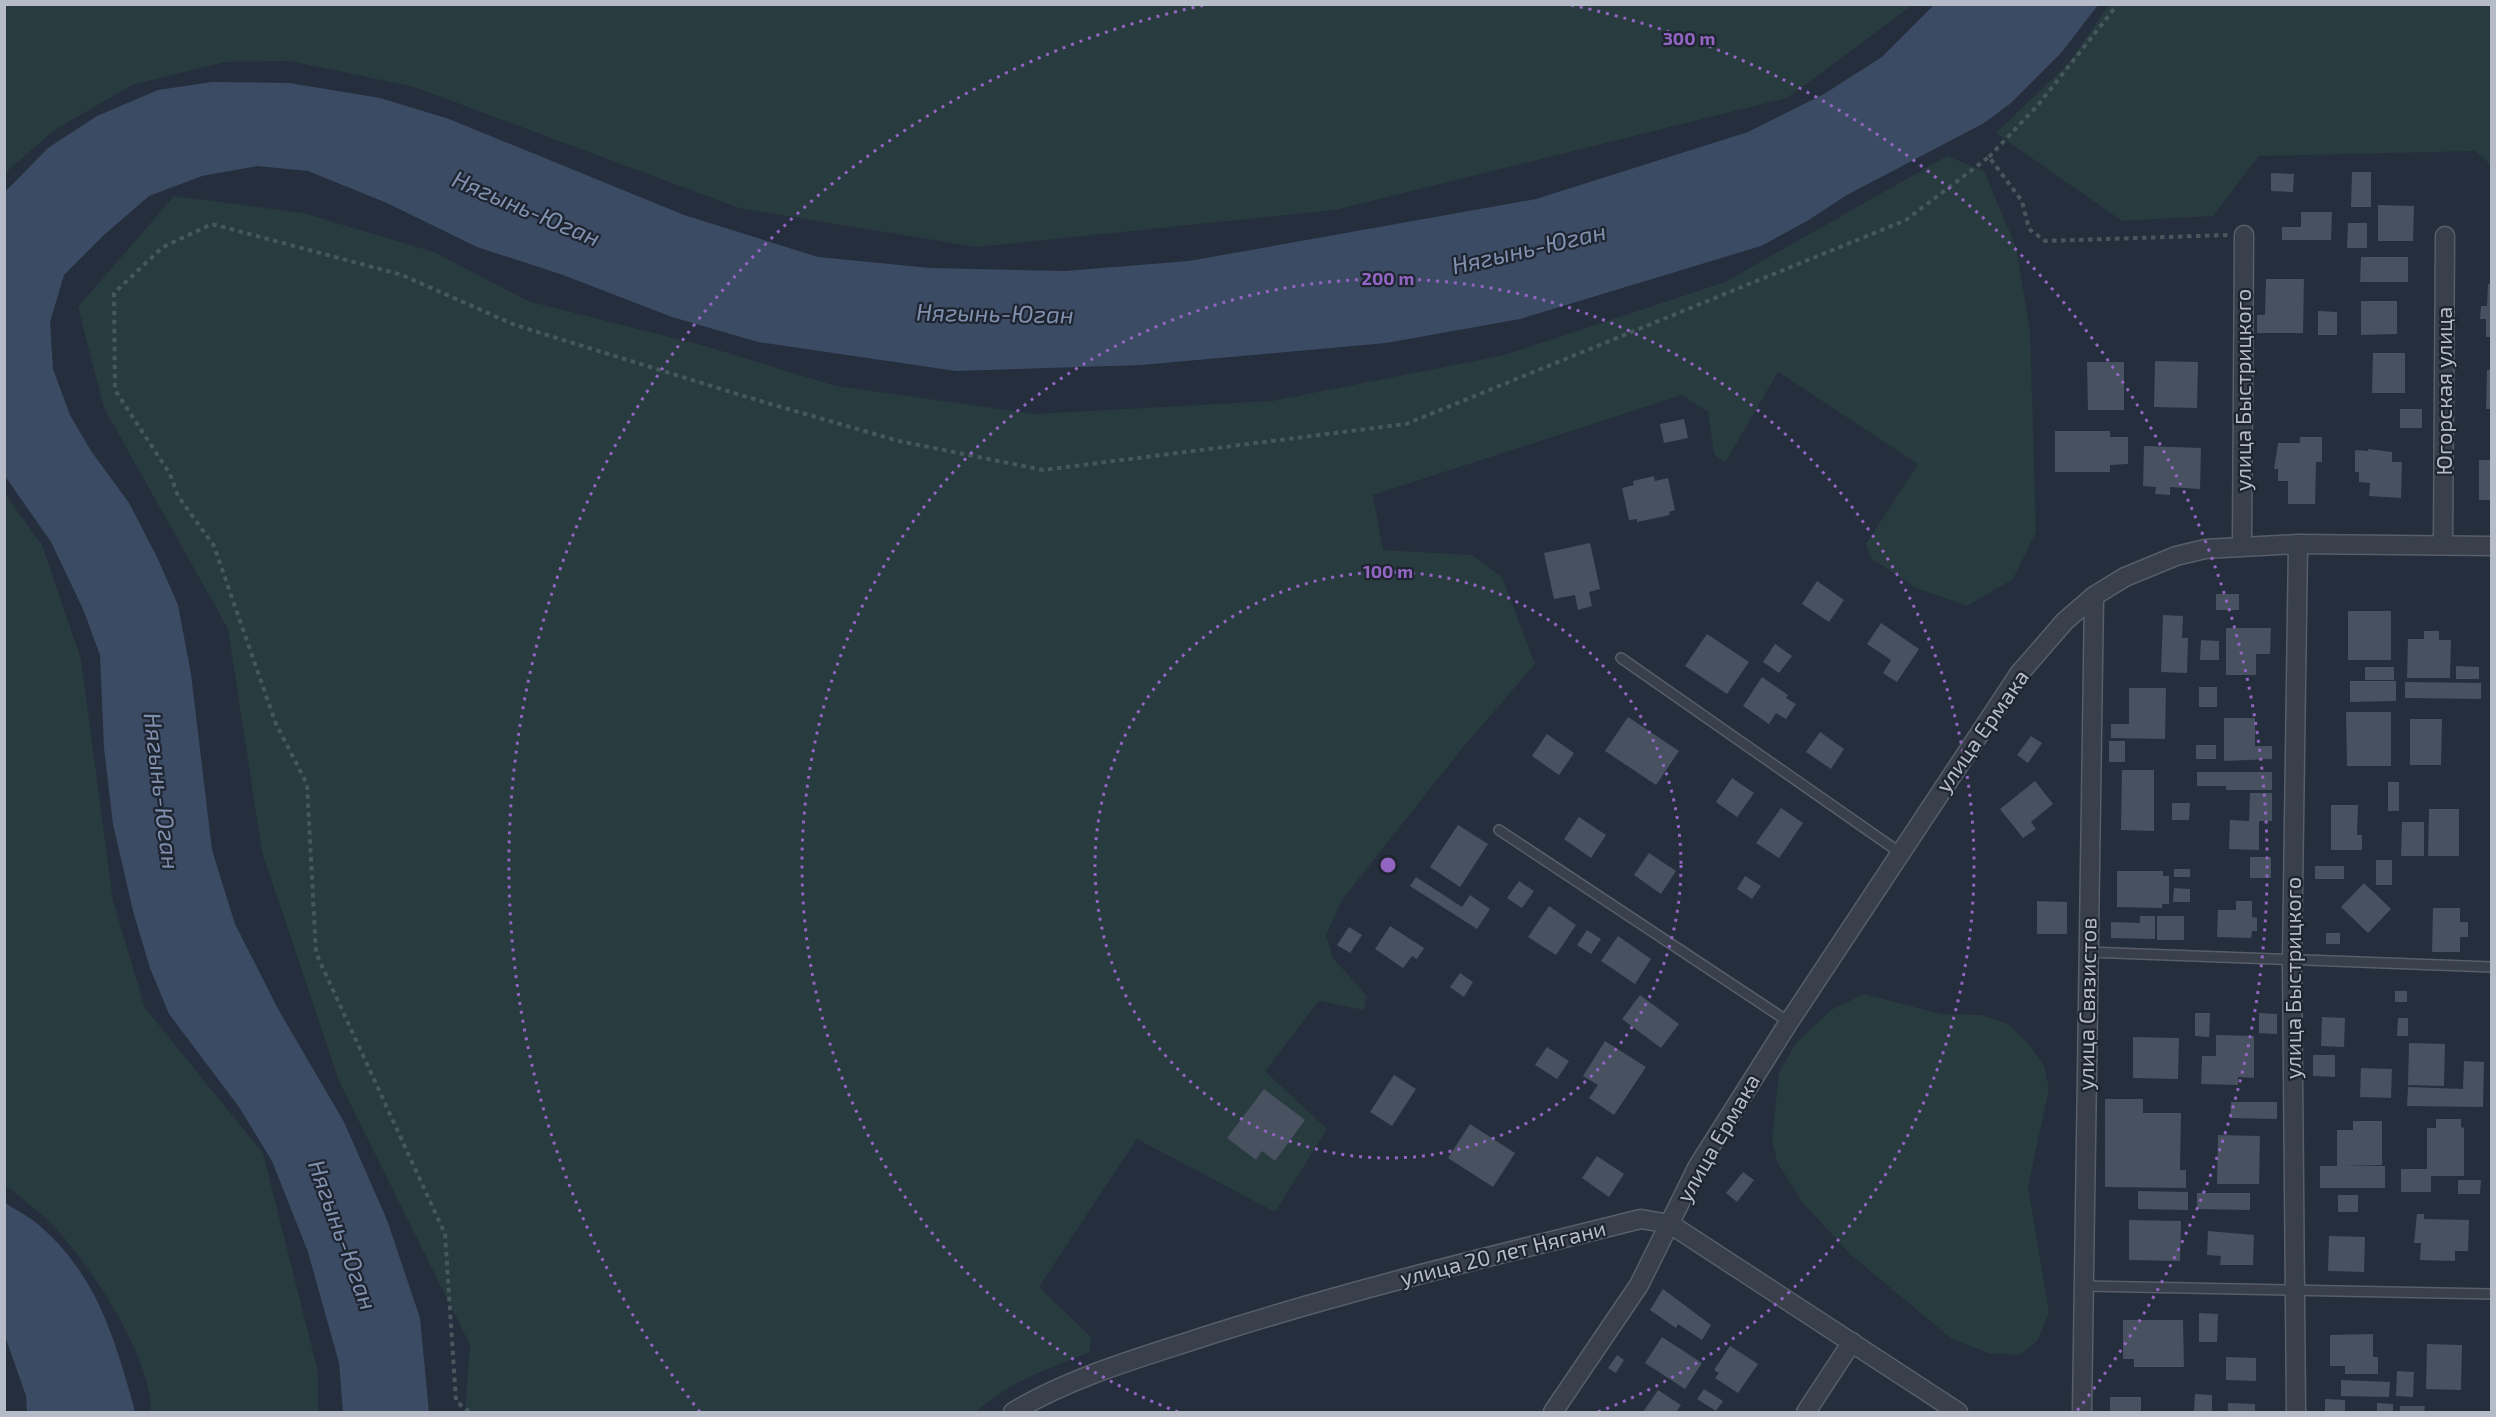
<svg xmlns="http://www.w3.org/2000/svg" width="2496" height="1417" viewBox="0 0 2496 1417" font-family="'Exo 2',sans-serif">
  <style>
    .green { fill: #283b3e }
    .water { fill: #3c4b64 }
    .building { fill: #475160 }
    .lines { fill: none; stroke-linecap: round; stroke-linejoin: round }
    .service-casing { stroke: #575e6a; stroke-width: 12 }
    .minor-casing { stroke: #575e6a; stroke-width: 21 }
    .path { stroke: #47585c; stroke-width: 4; stroke-dasharray: 4.5 4.5; stroke-linecap: butt }
    .service { stroke: #39404c; stroke-width: 9 }
    .minor { stroke: #39404c; stroke-width: 18 }
    .ring { fill: none; stroke: #9265c2; stroke-width: 3; stroke-dasharray: 3 6 }
    .labels { text-anchor: middle; stroke-width: 4.5; stroke-linejoin: round; paint-order: stroke }
    .street-label { font-size: 22px; fill: #b5bbc7; stroke: #1e2531 }
    .water-label { font-size: 24px; font-style: italic; fill: #7e90ad; stroke: #1e2531 }
    .centre { fill: #9265c2; stroke: #1e2531; stroke-width: 3 }
    .ring-label { font-size: 18px; text-anchor: middle; font-weight: bold; fill: #9265c2; stroke: #1e2531; stroke-width: 4.5; stroke-linejoin: round; paint-order: stroke }
  </style>
  <rect width="100%" height="100%" fill="#252e3c"/>
  <!-- green -->
  <g class="green">
    <path d="M5 4H1913V5L1787 98 1335 210 976 247 739 208 414 87 290 61 225 62 132 85 53 131 5 173Z"/>
    <path d="M2109 5H2491V165L2475 151 2259 156 2213 216 2122 221 1996 133 2068 64Z"/>
    <path d="M1947 156 1984 171 2016 247 2030 329 2036 532 2013 579 1967 606 1916 588 1871 558 1866 544 1918 464 1778 372 1725 463 1714 454 1708 412 1682 395 1373 495 1383 550 1472 555 1502 577 1535 664 1460 751 1342 900 1326 935 1333 958 1367 996 1364 1010 1319 1001 1265 1071 1327 1129 1275 1212 1137 1139 1039 1287 1091 1337 1090 1352C1049 1368 1009 1382 976 1412H465L470 1345 339 1081 262 852 228 629 104 408 78 307 174 196 303 213 434 252 528 301 705 346 836 386 1035 414 1272 401 1504 355 1725 282Z"/>
    <path d="M5 494 42 545 81 659 113 901 145 1008 263 1153 318 1372V1412H151C152 1356 89 1264 51 1223 37 1209 20 1198 5 1185Z"/>
    <path d="M1864 994 1941 1014 1981 1015 2008 1024 2027 1042 2044 1065 2049 1089 2028 1187 2049 1312 2038 1340 2019 1355 1988 1353 1952 1339 1851 1255 1803 1203 1778 1164 1772 1141 1779 1072 1797 1042 1831 1010Z"/>
  </g>
  <!-- water -->
  <g class="water">
    <path d="M1934 5H2098L2061 53 2011 103 1984 123 1847 195 1807 221 1761 246 1520 319 1386 343 1141 365 956 371 758 342 672 317 563 275 477 247 387 203 308 171 257 166 202 176 149 196 104 235 64 275 50 322 53 369 70 415 91 451 129 503 157 557 178 605 191 674 212 850 235 924 278 1009 344 1122 387 1220 420 1318 429 1412H343L339 1363 308 1252 272 1161 239 1107 169 1014 150 968 133 911 113 824 104 748 100 655 83 609 51 542 5 476V192L48 148 97 116 158 90 212 82 289 83 380 98 449 119 684 215 818 257 930 268 1065 271 1189 261 1536 199 1748 132 1824 94 1882 57Z"/>
    <path d="M5 1203C16 1210 30 1217 40 1226 97 1276 114 1337 134 1407V1412H27L26 1396 5 1336Z"/>
  </g>
  <!-- building -->
  <g class="building">
    <path d="M2352 172H2371V207H2351Z"/>
    <path d="M2271 173 2294 174 2293 192 2271 191Z"/>
    <path d="M2378 205 2414 206 2413 241H2378Z"/>
    <path d="M2301 212H2332L2331 240H2282V227H2301Z"/>
    <path d="M2348 223H2367V248H2347Z"/>
    <path d="M2361 257H2408V282H2360Z"/>
    <path d="M2266 279H2304L2303 333H2257V315H2265Z"/>
    <path d="M2488 284 2492 285V337H2486V319H2480L2481 306H2487Z"/>
    <path d="M2361 301H2397V334L2361 335Z"/>
    <path d="M2318 311 2337 312V335H2318Z"/>
    <path d="M2373 353H2405V393H2372Z"/>
    <path d="M2155 361 2198 362 2197 408 2154 407Z"/>
    <path d="M2087 362H2124V410H2088Z"/>
    <path d="M2487 370H2492V409H2486Z"/>
    <rect x="2400" y="409" width="22" height="19"/>
    <path d="M1684 419 1688 438 1664 443 1660 424Z"/>
    <path d="M2055 431H2110V437H2128V464L2110 465V472H2055Z"/>
    <path d="M2300 437H2322V462H2316L2315 504H2288V481H2278V469H2274L2278 443H2300Z"/>
    <path d="M2144 446 2201 448 2200 489 2170 487V495L2155 494 2156 487 2143 486Z"/>
    <path d="M2368 449 2392 452V462H2402L2401 498 2369 496 2370 483 2359 482V472H2355V450L2368 451Z"/>
    <rect x="2479" y="460" width="13" height="40"/>
    <path d="M1654 476 1655 481 1668 478 1675 510 1669 512 1670 515 1637 522V519L1629 520 1622 488 1634 485 1633 481Z"/>
    <path d="M1590 543 1600 589 1589 592 1592 606 1578 610 1575 595 1554 599 1544 553Z"/>
    <path d="M1817 581 1844 600 1829 622 1802 604Z"/>
    <rect x="2216" y="594" width="23" height="16"/>
    <rect x="2348" y="611" width="43" height="49"/>
    <path d="M2163 615 2183 616 2182 638H2188L2187 673 2161 672Z"/>
    <path d="M1881 623 1919 649 1897 682 1883 673 1891 660 1867 644Z"/>
    <path d="M2226 628H2271L2270 654H2256V675H2226Z"/>
    <path d="M2424 631H2439V640H2451L2450 678H2407L2408 639H2424Z"/>
    <path d="M1707 634 1749 662 1727 694 1685 666Z"/>
    <path d="M2201 640 2219 641V660H2200Z"/>
    <path d="M1775 644 1792 656 1779 673 1763 662Z"/>
    <path d="M2456 666 2479 667V679H2456Z"/>
    <rect x="2365" y="667" width="29" height="13"/>
    <path d="M1762 677 1788 695 1786 698 1796 704 1786 719 1776 713 1769 724 1743 706Z"/>
    <path d="M2350 681H2396V701L2350 702Z"/>
    <path d="M2405 682 2481 683V699L2405 698Z"/>
    <rect x="2199" y="687" width="18" height="20"/>
    <path d="M2129 688H2166L2165 739 2111 738V724H2129Z"/>
    <path d="M2346 712H2391V766H2347Z"/>
    <path d="M1628 717 1679 751 1656 785 1605 751Z"/>
    <path d="M2224 718H2255V746H2272V759L2224 761Z"/>
    <path d="M2410 719H2442L2441 765H2410Z"/>
    <path d="M1820 732 1844 749 1831 769 1806 752Z"/>
    <path d="M1547 734 1574 753 1559 775 1532 756Z"/>
    <path d="M2031 736 2042 743 2028 763 2017 755Z"/>
    <rect x="2109" y="741" width="16" height="21"/>
    <rect x="2196" y="745" width="20" height="14"/>
    <path d="M2122 770H2154V831L2121 830Z"/>
    <path d="M2197 772H2272V790H2226V786H2197Z"/>
    <path d="M1732 778 1754 793 1737 817 1716 802Z"/>
    <path d="M2035 781 2053 804 2031 822 2036 829 2023 838 2000 809Z"/>
    <rect x="2388" y="782" width="11" height="29"/>
    <path d="M2250 793H2272V821H2259V850L2229 849 2230 820 2249 821Z"/>
    <path d="M2172 803H2190L2189 820H2172Z"/>
    <path d="M2331 805H2358L2357 835H2362V850H2331Z"/>
    <path d="M1781 808 1803 823 1779 858 1756 843Z"/>
    <path d="M2429 809H2459V856H2428Z"/>
    <path d="M1579 817 1606 835 1591 858 1564 839Z"/>
    <path d="M2402 822H2424V856H2401Z"/>
    <path d="M1458 825 1488 844 1460 887 1430 867Z"/>
    <path d="M1649 853 1676 871 1661 894 1634 875Z"/>
    <rect x="2250" y="857" width="21" height="21"/>
    <rect x="2376" y="860" width="16" height="25"/>
    <rect x="2315" y="866" width="29" height="13"/>
    <rect x="2174" y="869" width="16" height="8"/>
    <path d="M2117 871H2163V876H2169V904H2162V908L2117 907Z"/>
    <path d="M1745 876 1761 886 1752 899 1737 889Z"/>
    <path d="M1416 877 1462 907 1470 895 1490 909 1477 929 1410 886Z"/>
    <path d="M1519 881 1534 891 1522 908 1507 898Z"/>
    <path d="M2364 883 2391 909 2368 933 2341 907Z"/>
    <path d="M2174 888 2190 889V902H2173Z"/>
    <path d="M2037 901 2067 902V934H2037Z"/>
    <path d="M2236 901H2252V917L2257 918V931H2252L2251 938 2217 937 2218 910H2236Z"/>
    <path d="M1549 906 1576 925 1556 955 1528 937Z"/>
    <path d="M2433 908H2460V922H2468V937H2460V952H2432Z"/>
    <path d="M2140 916H2155V939L2111 938V922L2140 923Z"/>
    <rect x="2157" y="916" width="27" height="24"/>
    <path d="M1390 926 1424 948 1417 959 1412 956 1403 968 1375 949Z"/>
    <path d="M1349 927 1362 935 1350 953 1337 945Z"/>
    <path d="M1587 930 1601 939 1591 954 1577 945Z"/>
    <rect x="2326" y="933" width="14" height="11"/>
    <path d="M1618 936 1651 959 1635 984 1601 961Z"/>
    <path d="M1460 973 1473 982 1464 997 1450 987Z"/>
    <rect x="2395" y="991" width="12" height="11"/>
    <path d="M1640 995 1679 1024 1661 1048 1622 1019Z"/>
    <path d="M2195 1013H2210L2209 1037 2195 1036Z"/>
    <path d="M2259 1013 2277 1014V1034L2259 1033Z"/>
    <path d="M2322 1017 2345 1018 2344 1047 2321 1046Z"/>
    <path d="M2398 1018H2408V1036H2397Z"/>
    <path d="M2216 1035 2254 1036V1078L2238 1077V1085L2201 1084 2202 1056H2216Z"/>
    <path d="M2133 1037 2179 1038 2178 1079 2133 1078Z"/>
    <path d="M1605 1041 1646 1067 1614 1115 1589 1098 1598 1085 1583 1076Z"/>
    <path d="M2409 1043 2445 1044 2444 1086 2408 1085Z"/>
    <path d="M1547 1047 1569 1061 1557 1079 1535 1065Z"/>
    <path d="M2313 1055H2335V1077L2313 1076Z"/>
    <path d="M2464 1061 2484 1062 2483 1107 2407 1106 2408 1087 2463 1089Z"/>
    <path d="M2361 1068 2392 1069 2391 1098 2360 1097Z"/>
    <path d="M1394 1075 1416 1089 1392 1126 1370 1112Z"/>
    <path d="M1264 1089 1305 1120 1275 1161 1262 1151 1256 1160 1227 1138Z"/>
    <path d="M2105 1099H2143V1113H2181L2180 1170H2186V1188L2105 1187Z"/>
    <path d="M2231 1102H2277V1119L2230 1118Z"/>
    <path d="M2436 1119H2461V1127L2464 1128V1176H2431V1192H2401V1169H2427V1128H2436Z"/>
    <path d="M2353 1121H2382V1165L2343 1166H2385V1188H2320V1166H2337V1130H2353Z"/>
    <path d="M1470 1124 1515 1153 1493 1187 1448 1158Z"/>
    <path d="M2218 1135 2260 1136 2259 1184H2217Z"/>
    <path d="M1597 1156 1624 1174 1609 1197 1582 1178Z"/>
    <path d="M1743 1172 1754 1180 1737 1202 1726 1193Z"/>
    <path d="M2458 1180H2481L2480 1194H2458Z"/>
    <path d="M2138 1191 2188 1192V1210L2138 1209Z"/>
    <path d="M2197 1193H2250V1210L2197 1209Z"/>
    <rect x="2338" y="1195" width="20" height="17"/>
    <path d="M2417 1214H2424V1219L2469 1220 2468 1251H2455V1261L2420 1260 2421 1243H2414Z"/>
    <path d="M2129 1220 2181 1221 2180 1261 2129 1260Z"/>
    <path d="M2208 1231 2254 1235 2253 1265H2220L2221 1256 2207 1255Z"/>
    <path d="M2329 1236 2365 1237 2364 1272 2328 1271Z"/>
    <path d="M1663 1289 1711 1325 1702 1340 1678 1324 1676 1328 1650 1310Z"/>
    <path d="M2199 1313 2218 1314 2217 1342H2199Z"/>
    <path d="M2123 1320H2183L2184 1367H2134V1359H2123Z"/>
    <path d="M2373 1334V1357H2378V1374H2345V1366H2330V1335Z"/>
    <path d="M1662 1337 1702 1363 1685 1389 1645 1363Z"/>
    <path d="M2427 1344 2462 1345 2461 1390 2426 1389Z"/>
    <path d="M1730 1346 1758 1364 1738 1393 1715 1378 1719 1373 1714 1370Z"/>
    <path d="M1617 1355 1624 1360 1616 1373 1608 1368Z"/>
    <path d="M2226 1357 2256 1358V1381L2226 1380Z"/>
    <path d="M2397 1371 2414 1372 2413 1397 2396 1396Z"/>
    <path d="M2341 1380 2390 1382 2389 1397 2341 1396Z"/>
    <path d="M1704 1389 1723 1401 1716 1411 1697 1399Z"/>
    <path d="M1658 1390 1681 1405 1676 1412H1643Z"/>
    <path d="M2195 1394 2212 1395V1412H2194Z"/>
    <rect x="2110" y="1397" width="31" height="15"/>
    <path d="M2325 1399 2345 1400V1412H2325Z"/>
    <path d="M2228 1403 2255 1404V1412H2228Z"/>
    <path d="M2377 1403 2393 1404V1412H2377Z"/>
    <path d="M2400 1406H2425L2424 1412H2400Z"/>
  </g>
  <g class="lines">
    <!-- service casing -->
    <g class="service-casing">
      <g id="service">
        <path d="M1621 658 1899 852"/>
        <path d="M1499 830 1789 1022"/>
        <path d="M2087 952 2492 967"/>
        <path d="M2085 1286 2492 1294"/>
      </g>
    </g>
    <!-- minor casing -->
    <g class="minor-casing">
      <g id="minor">
        <path d="M2242 545 2244 235"/>
        <path d="M2443 545 2445 236"/>
        <path d="M1013 1412C1073 1376 1140 1358 1206 1336 1349 1290 1495 1255 1641 1219L1670 1224 1958 1412"/>
        <path d="M1553 1412 1639 1285 1698 1166 1789 1022 2019 674 2065 621 2094 596 2125 577 2176 556 2205 549 2298 544 2492 546"/>
        <path d="M1806 1412 1852 1342"/>
        <path d="M2082 1412 2094 596"/>
        <path d="M2296 1412 2292 961 2298 544"/>
      </g>
    </g>
    <!-- path -->
    <g class="path">
      <path d="M1989 157 2038 105 2118 4"/>
      <path d="M469 1412 456 1401 445 1234 316 953 307 784 276 724 214 546 178 496 170 474 115 390 114 293 163 247 212 224 402 275 515 325 750 398 899 441 1043 470 1406 424 1906 220 1989 157 2022 201 2029 229 2045 241 2228 235"/>
    </g>
    <!-- service -->
    <use href="#service" class="service"/>
    <!-- minor -->
    <use href="#minor" class="minor"/>
  </g>
  <!-- distance rings -->
  <g class="ring">
    <circle cx="1388" cy="865" r="293"/>
    <path d="M1178 1412A586 586 0 1 1 1598 1412"/>
    <path d="M700 1412A879 879 0 0 1 1205 5M1571 5A879 879 0 0 1 2076 1412"/>
  </g>
  <g class="labels">
    <!-- street labels -->
    <g class="street-label">
      <text transform="translate(2243 390) rotate(-90)" y="8">улица Быстрицкого</text>
      <text transform="translate(2444 391) rotate(-90)" y="8">Югорская улица</text>
      <text transform="translate(1982 731) rotate(-55)" y="8">улица Ермака</text>
      <text transform="translate(2293 978) rotate(-90)" y="8">улица Быстрицкого</text>
      <text transform="translate(2087 1004) rotate(-89)" y="8">улица Связистов</text>
      <text transform="translate(1718 1138) rotate(-60)" y="8">улица Ермака</text>
      <text transform="translate(1503 1253) rotate(-14)" y="8">улица 20 лет Нягани</text>
    </g>
    <!-- water labels -->
    <g class="water-label">
      <text transform="translate(526 209) rotate(23)" y="8">Нягынь-Юган</text>
      <text transform="translate(1529 249) rotate(-13)" y="8">Нягынь-Юган</text>
      <text transform="translate(995 314) rotate(1)" y="8">Нягынь-Юган</text>
      <text transform="translate(161 791) rotate(83)" y="8">Нягынь-Юган</text>
      <text transform="translate(342 1235) rotate(70)" y="8">Нягынь-Юган</text>
    </g>
  </g>
  <circle cx="1388" cy="865" r="9" class="centre"/>
  <g class="ring-label">
    <text x="1689" y="45">300 m</text>
    <text x="1388" y="285">200 m</text>
    <text x="1388" y="578">100 m</text>
  </g>
  <!-- border -->
  <rect width="2496" height="1417" fill="none" stroke="#b5bbc7" stroke-width="12"/>
</svg>
